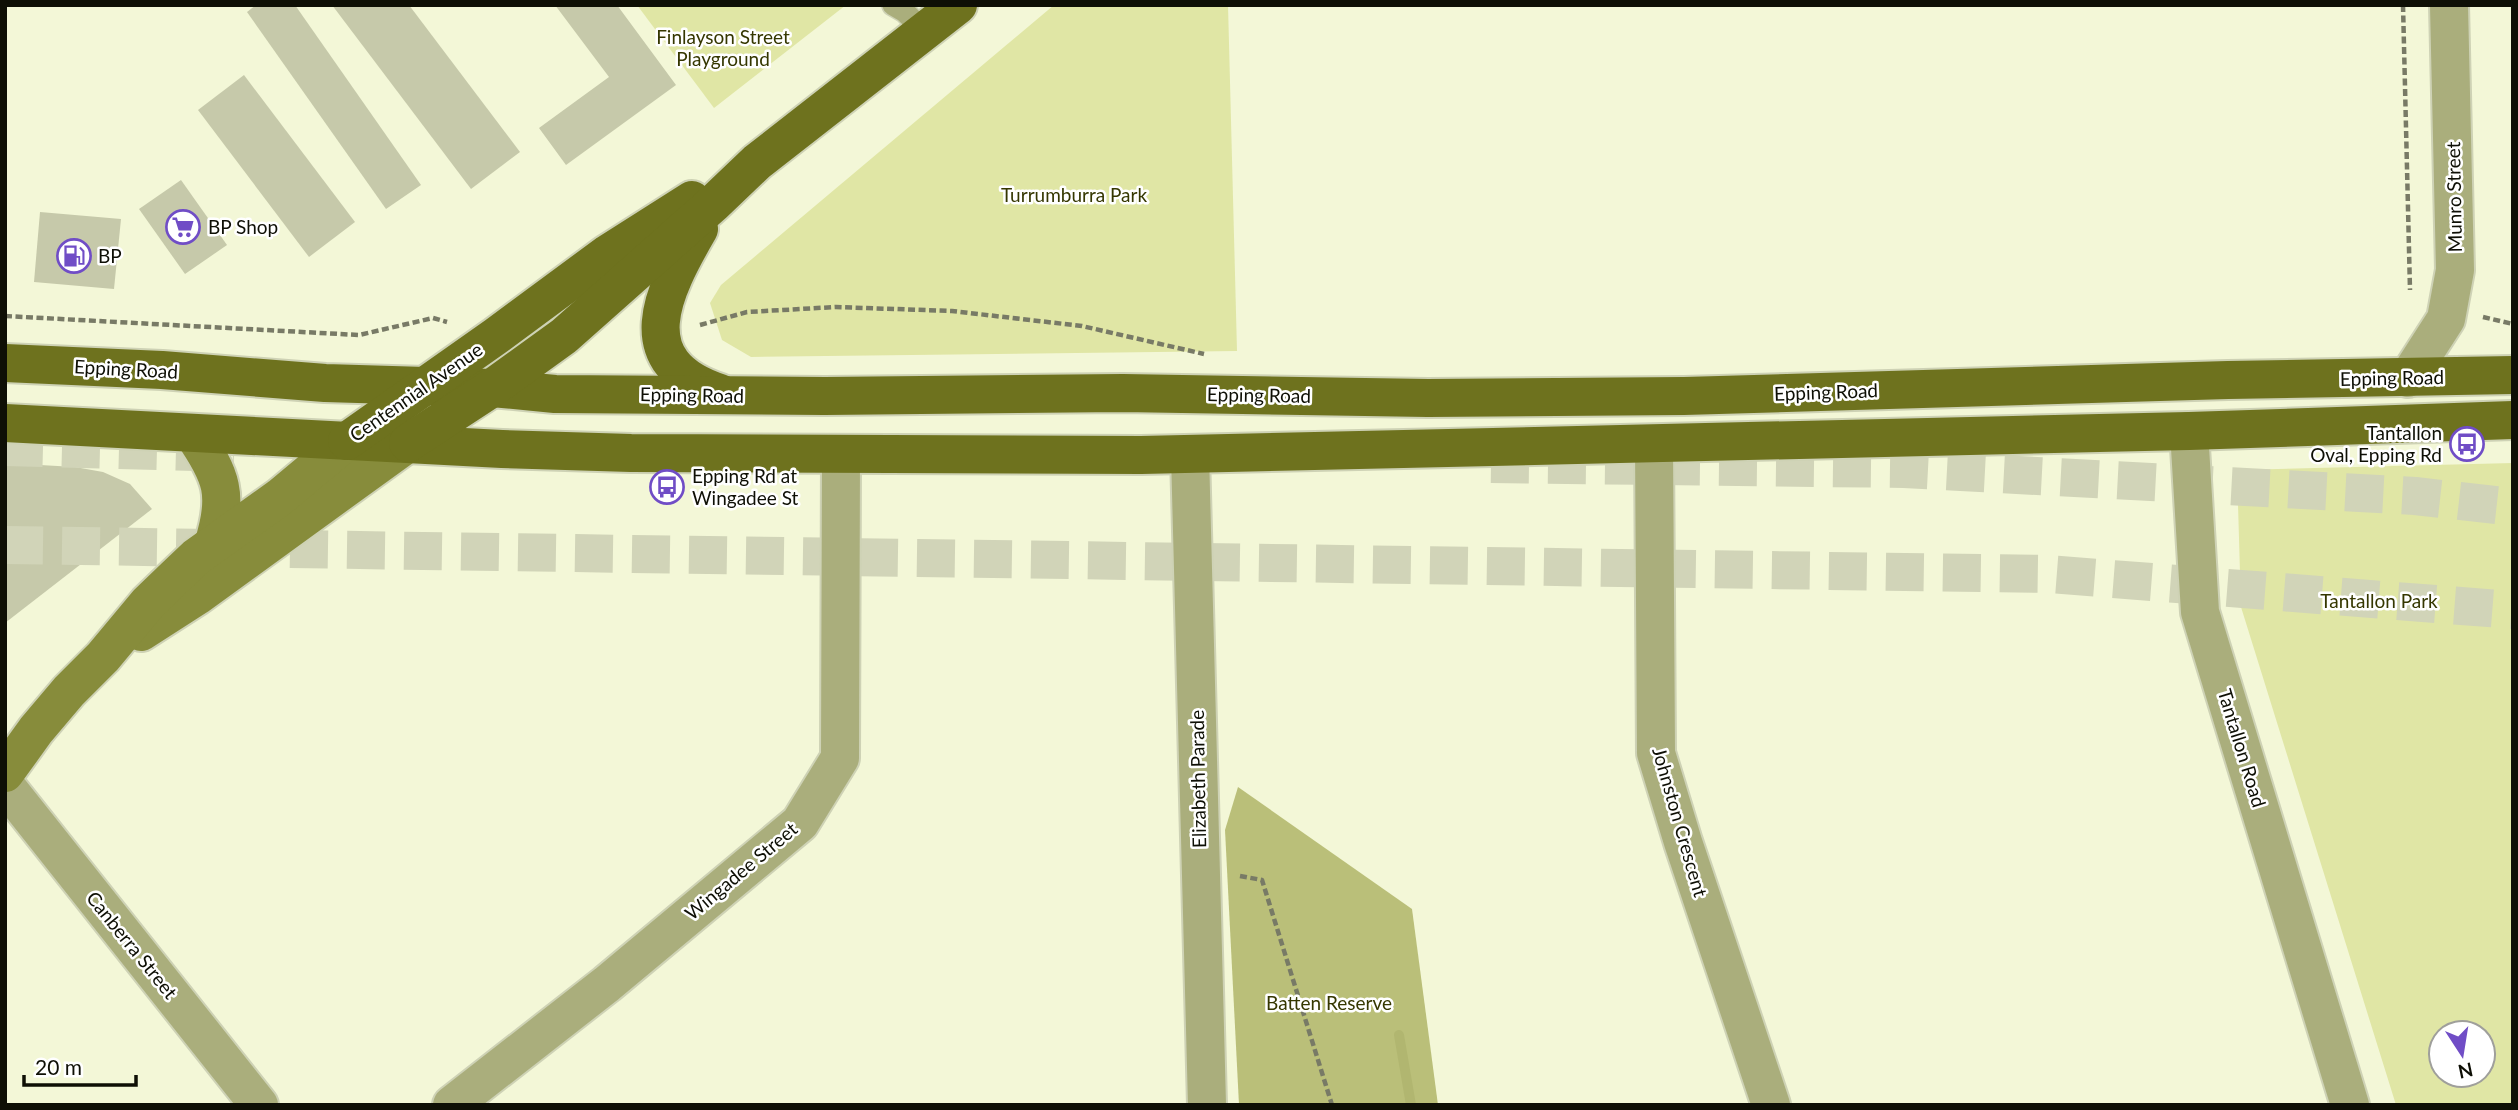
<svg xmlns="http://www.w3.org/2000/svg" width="2518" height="1110" viewBox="0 0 2518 1110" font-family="Lato,sans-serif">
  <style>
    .green { fill: #e0e6a5; fill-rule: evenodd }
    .forest { fill: #babf79 }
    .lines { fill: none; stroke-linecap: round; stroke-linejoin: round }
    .stream { stroke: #b1b670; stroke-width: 10 }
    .building { fill: #c6c9aa }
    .motorway-tunnel { stroke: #d1d4b8; stroke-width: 38; stroke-dasharray: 38 19; stroke-linecap: butt }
    .service-casing { stroke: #ced2b5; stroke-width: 24 }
    .minor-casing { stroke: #ced2b5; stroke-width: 42 }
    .secondary-casing { stroke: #ced2b5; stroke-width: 42 }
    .primary-casing { stroke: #ced2b5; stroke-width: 42 }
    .path { stroke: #787a66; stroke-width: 4.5; stroke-dasharray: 7 3.5; stroke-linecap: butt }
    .service { stroke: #aaae7c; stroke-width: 21 }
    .minor { stroke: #aaae7c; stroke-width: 38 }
    .secondary { stroke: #878c3b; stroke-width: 38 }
    .primary { stroke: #6e721e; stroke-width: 38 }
    .labels { text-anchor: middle; stroke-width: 5; stroke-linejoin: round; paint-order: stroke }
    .park-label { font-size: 19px; fill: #353700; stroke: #fff }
    .street-label { font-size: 19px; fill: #0e0f05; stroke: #fff }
    .poi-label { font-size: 19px; fill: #0e0f05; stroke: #fff; text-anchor: start }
  </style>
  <rect width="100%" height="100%" fill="#f3f7d7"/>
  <!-- green -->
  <g class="green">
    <path d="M637 5H846L714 108Z"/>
    <path d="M1054 5H1228L1237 351 751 357 722 340 710 303 721 285Z"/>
    <path d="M2513 463V1105H2396L2241 607 2237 470ZM2441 1033H2483V1075H2441Z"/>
  </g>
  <!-- forest -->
  <path class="forest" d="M1238 787 1412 909 1438 1105H1239L1225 830Z"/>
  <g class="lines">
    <!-- stream -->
    <path class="stream" d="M1399 1035 1411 1105"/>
  </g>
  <!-- building -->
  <g class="building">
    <path d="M256 5H295L421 185 386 209 247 12Z"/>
    <path d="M332 5H409L520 152 471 189Z"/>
    <path d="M555 5H617L676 85 566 165 539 128 609 77Z"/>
    <path d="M244 75 355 222 309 257 198 110Z"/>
    <path d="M181 180 227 245 185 274 139 209Z"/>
    <path d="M40 212 121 219 114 289 34 282Z"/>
    <path d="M5 463 75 467 103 472 130 484 152 509 5 623Z"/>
  </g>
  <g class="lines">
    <!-- motorway-tunnel -->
    <g class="motorway-tunnel">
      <path d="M5 447 234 453"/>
      <path d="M1491 464 1904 469 2415 496 2513 507"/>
      <path d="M5 545 2048 574 2513 610"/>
    </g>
    <!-- service casing -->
    <g class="service-casing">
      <path id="service" d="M893 5 905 12 925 32"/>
    </g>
    <!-- minor casing -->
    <g class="minor-casing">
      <g id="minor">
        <path d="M2408 378 2446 319 2455 270 2449 5"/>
        <path d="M2189 431 2200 612 2350 1105"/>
        <path d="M1654 444 1656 753 1683 842 1771 1105"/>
        <path d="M1190 454 1207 1105"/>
        <path d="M5 785 259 1105"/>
        <path d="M452 1105 607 984 800 823 840 758 841 455"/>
      </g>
    </g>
    <!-- secondary casing -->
    <g class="secondary-casing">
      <g id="secondary">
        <path d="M193 434C222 476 229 495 213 545"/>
        <path d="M141 632 197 596 408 443"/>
        <path d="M5 773 36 730 69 691 103 657 148 603 175 577 196 557 280 497 347 441"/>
      </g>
    </g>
    <!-- primary casing -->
    <g class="primary-casing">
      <g id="primary">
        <path d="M699 229C663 291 626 362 720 393"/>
        <path d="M5 363 162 370 325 383 492 388 555 394 825 396 1123 393 1428 398 1684 396 2228 380 2513 375"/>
        <path d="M5 423 502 449 631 453 1141 455 2189 431 2513 420"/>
        <path d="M347 441 496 336 607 254 692 200"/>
        <path d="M408 443 492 388 564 336 714 203 757 162 958 5"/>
      </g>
    </g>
    <!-- path -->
    <g class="path">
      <path d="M2403 5 2410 290"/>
      <path d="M5 316 359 335 433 318 447 322"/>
      <path d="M2483 317 2513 324"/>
      <path d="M700 325 747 312 836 307 952 311 1082 326 1204 354"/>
      <path d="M1240 876 1262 880 1332 1105"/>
    </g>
    <!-- service -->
    <use href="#service" class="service"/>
    <!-- minor -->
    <use href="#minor" class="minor"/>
    <!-- secondary -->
    <use href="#secondary" class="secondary"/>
    <!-- primary -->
    <use href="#primary" class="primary"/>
  </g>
  <!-- icons -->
  <defs>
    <g id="supermarket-ring" transform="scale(1.75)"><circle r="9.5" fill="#fff" stroke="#704dc6" stroke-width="1.5"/><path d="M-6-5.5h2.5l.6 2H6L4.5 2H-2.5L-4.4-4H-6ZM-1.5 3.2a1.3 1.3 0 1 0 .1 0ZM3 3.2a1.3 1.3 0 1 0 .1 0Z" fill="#704dc6"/></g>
    <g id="fuel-ring" transform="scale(1.75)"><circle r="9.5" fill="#fff" stroke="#704dc6" stroke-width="1.5"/><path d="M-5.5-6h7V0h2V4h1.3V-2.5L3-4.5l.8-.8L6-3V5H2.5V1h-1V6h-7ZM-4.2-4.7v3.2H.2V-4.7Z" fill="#704dc6"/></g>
    <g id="bus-ring" transform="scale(1.75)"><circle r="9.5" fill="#fff" stroke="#704dc6" stroke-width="1.5"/><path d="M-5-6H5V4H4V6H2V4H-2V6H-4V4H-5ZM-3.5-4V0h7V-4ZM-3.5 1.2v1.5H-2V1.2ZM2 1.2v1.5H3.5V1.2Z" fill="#704dc6"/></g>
  </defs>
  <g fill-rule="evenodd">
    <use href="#supermarket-ring" x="183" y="227"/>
    <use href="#fuel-ring" x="74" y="256"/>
    <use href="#bus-ring" x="2467" y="444"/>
    <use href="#bus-ring" x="667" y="487"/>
  </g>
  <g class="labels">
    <!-- park labels -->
    <g class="park-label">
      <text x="723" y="44">Finlayson Street<tspan x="723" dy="22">Playground</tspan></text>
      <text x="1074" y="202">Turrumburra Park</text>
      <text x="2379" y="608">Tantallon Park</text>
      <text x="1329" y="1010">Batten Reserve</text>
    </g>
    <!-- street labels -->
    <g class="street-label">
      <text transform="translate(2454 197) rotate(-91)" y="7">Munro Street</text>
      <text transform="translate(126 369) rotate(3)" y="7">Epping Road</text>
      <text transform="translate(2392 378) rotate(-1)" y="7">Epping Road</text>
      <text transform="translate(416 392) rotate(-35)" y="7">Centennial Avenue</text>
      <text transform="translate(1826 392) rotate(-2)" y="7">Epping Road</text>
      <text transform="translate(692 395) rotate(1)" y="7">Epping Road</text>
      <text transform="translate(1259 395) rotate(1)" y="7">Epping Road</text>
      <text transform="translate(2242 748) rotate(73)" y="7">Tantallon Road</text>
      <text transform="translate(1198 779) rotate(-91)" y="7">Elizabeth Parade</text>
      <text transform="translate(1680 822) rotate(74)" y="7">Johnston Crescent</text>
      <text transform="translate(741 871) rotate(-40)" y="7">Wingadee Street</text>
      <text transform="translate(132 945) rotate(51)" y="7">Canberra Street</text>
    </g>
    <!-- poi labels -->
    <g class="poi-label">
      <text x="208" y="234">BP Shop</text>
      <text x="98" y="263">BP</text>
      <text x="2442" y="440" text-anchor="end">Tantallon<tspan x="2442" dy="22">Oval, Epping Rd</tspan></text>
      <text x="692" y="483">Epping Rd at<tspan x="692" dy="22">Wingadee St</tspan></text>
    </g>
  </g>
  <!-- border -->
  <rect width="2518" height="1110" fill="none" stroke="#0e0f05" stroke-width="14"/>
  <!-- north arrow -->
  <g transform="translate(2462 1054) rotate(168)"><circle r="33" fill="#ffffff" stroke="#9f9f9b" stroke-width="2"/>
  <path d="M0-5L12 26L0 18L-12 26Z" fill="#704dc6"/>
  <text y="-10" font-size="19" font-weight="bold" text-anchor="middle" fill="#0e0f05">N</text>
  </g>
  <!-- scale -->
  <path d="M24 1075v10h112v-10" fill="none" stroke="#0e0f05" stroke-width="3.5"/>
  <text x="35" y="1075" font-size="21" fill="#0e0f05" stroke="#ffffff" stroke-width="5" paint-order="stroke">20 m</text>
</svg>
